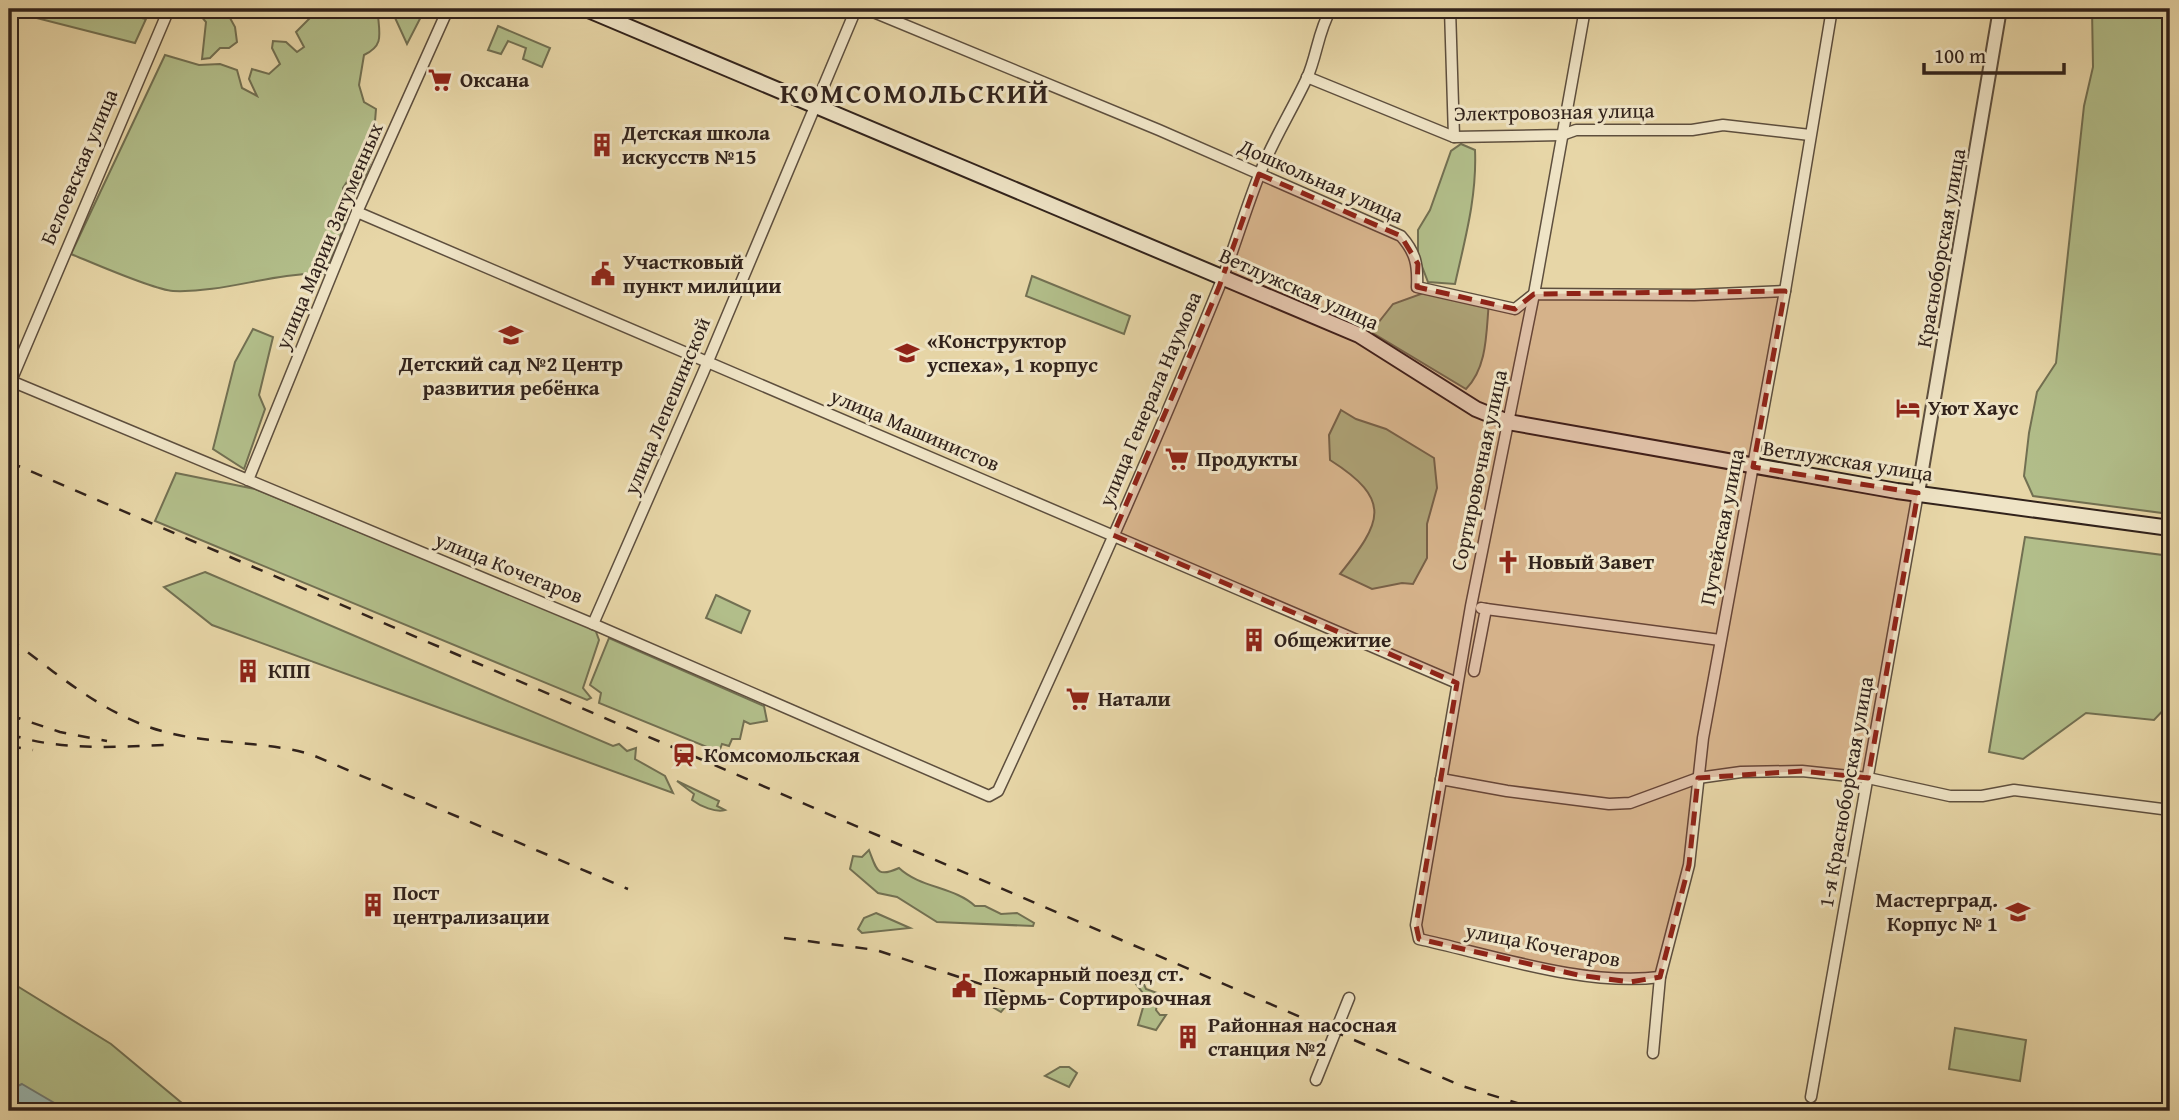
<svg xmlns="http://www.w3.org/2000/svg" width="2179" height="1120" viewBox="0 0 2179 1120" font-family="'Gentium Book Plus',serif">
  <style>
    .green { fill: #b2be8a; stroke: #727052; stroke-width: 2 }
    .water { fill: #99b7b1; stroke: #6f7b75; stroke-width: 2 }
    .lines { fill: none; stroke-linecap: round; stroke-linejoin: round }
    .minor-casing { stroke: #5e4f3e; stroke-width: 13 }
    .tertiary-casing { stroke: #5e4f3e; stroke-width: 16 }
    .secondary-casing { stroke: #31221b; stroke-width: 18 }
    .minor { stroke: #efe4c6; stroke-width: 10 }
    .tertiary { stroke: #efe4c6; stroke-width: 12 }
    .secondary { stroke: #efe4c6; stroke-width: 14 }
    .rail { stroke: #31221b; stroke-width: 2.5; stroke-dasharray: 12 12; stroke-linecap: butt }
    .marked { fill: #8f2418; fill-opacity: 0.2; stroke: #8f2418; stroke-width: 5; stroke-dasharray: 14 9; stroke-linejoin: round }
    .labels { text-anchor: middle; stroke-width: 6; stroke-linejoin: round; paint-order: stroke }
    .poi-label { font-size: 21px; font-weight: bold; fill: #31221b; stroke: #efe4c6; text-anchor: start }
    .street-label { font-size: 21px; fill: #31221b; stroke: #efe4c6 }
    .district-label { font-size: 28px; font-weight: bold; letter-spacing: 2px; fill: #31221b; stroke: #efe4c6 }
  </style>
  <rect width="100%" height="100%" fill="#e7d6a7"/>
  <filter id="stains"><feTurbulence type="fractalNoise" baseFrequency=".00286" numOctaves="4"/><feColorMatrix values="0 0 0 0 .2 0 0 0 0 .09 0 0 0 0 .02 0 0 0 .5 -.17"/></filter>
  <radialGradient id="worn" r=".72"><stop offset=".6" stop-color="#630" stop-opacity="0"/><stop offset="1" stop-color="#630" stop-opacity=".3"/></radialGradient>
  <!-- green -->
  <g class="green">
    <path d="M9 9H103L146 19 135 43 9 11Z"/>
    <path d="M195 9H225L235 27 237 42 229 48H220L210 58 202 59 206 22Z"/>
    <path d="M308 9H384L378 16C380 36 383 46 364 55L359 85 364 102 376 109 372 158 362 185 350 177 343 188 345 225 324 274C273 272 226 293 173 291 154 290 93 263 71 254L165 55 199 65 220 64 237 70 242 88 257 96 249 79 252 69 269 74 280 64 272 48 273 41 286 42 297 52 304 47 296 32 310 18Z"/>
    <path d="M391 9H425L407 44Z"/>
    <path d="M2092 9H2170V514L2033 496 2024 476 2029 433 2037 392 2056 363 2084 106 2093 67Z"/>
    <path d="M498 26 550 48 542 67 523 59 526 48 508 41 501 54 488 50Z"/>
    <path d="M1461 144 1475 150C1477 197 1465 239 1455 284L1428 282 1418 256V230L1430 210 1451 151Z"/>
    <path d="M1032 276 1130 316 1124 334 1026 296Z"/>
    <path d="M1429 291 1489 302C1486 331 1488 367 1466 389L1371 332 1393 304Z"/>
    <path d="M253 329 273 337 259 395 265 409 244 469 213 449 235 362Z"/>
    <path d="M1341 410 1356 419 1386 429 1434 458 1437 488 1427 524V558L1413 584 1402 583 1372 589 1340 574C1382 522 1393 500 1330 460L1329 435Z"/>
    <path d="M176 473 255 489 595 629 599 640 583 688 591 698 587 700 155 521Z"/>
    <path d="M2025 537 2170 556V703L2154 720 2086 713 2023 759 1989 752Z"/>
    <path d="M205 572 613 746 619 744 627 751 636 748 635 759 665 776 673 793 212 625 164 587Z"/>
    <path d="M716 595 750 611 741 633 706 618Z"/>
    <path d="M609 638 764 706 767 721 750 724 744 721 740 739H732L729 746 722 744 719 752 599 703 601 693 590 685Z"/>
    <path d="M677 781 719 801 717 806 725 810C716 813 700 806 692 800L694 794Z"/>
    <path d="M869 850C877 871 877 878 899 868 920 888 955 887 975 906H985L1001 914 1017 913 1034 923 1033 926 937 922 897 897 878 893 850 869 853 856 862 857Z"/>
    <path d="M876 913 910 928 862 933 858 929 864 918Z"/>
    <path d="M1137 980H1142L1146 989 1160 994 1163 1002 1157 1004 1156 1010 1160 1015H1166L1156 1030 1138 1025 1146 997 1136 984Z"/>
    <path d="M9 981 111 1044 183 1104 188 1111H9Z"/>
    <path d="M997 993 1012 999 1001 1012 991 1006Z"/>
    <path d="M1955 1028 2026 1040 2020 1081 1949 1069Z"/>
    <path d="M1060 1067H1069L1077 1073 1069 1087 1045 1076Z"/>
  </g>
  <!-- water -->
  <path class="water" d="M22 1084 68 1111H9V1090Z"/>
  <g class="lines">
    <!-- minor casing -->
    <g class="minor-casing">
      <g id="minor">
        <path d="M169 9 11 381 593 624 989 796 998 791C1075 625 1150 457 1219 287 1234 250 1245 210 1260 173 1273 140 1292 110 1307 78 1317 56 1318 31 1331 9"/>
        <path d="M866 9 1159 130 1401 236C1416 253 1418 265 1417 287L1515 309 1534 294 1694 295 1785 291"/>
        <path d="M1450 9 1454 137"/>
        <path d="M1585 9 1534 294 1471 606 1416 925 1419 939C1492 955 1586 987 1660 977"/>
        <path d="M1307 77 1454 137 1562 135 1576 130H1692L1723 125 1810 135"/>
        <path d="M357 212 1457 683"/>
        <path d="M248 480 357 212 448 9"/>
        <path d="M1486 609 1720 640"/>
        <path d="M593 624 703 373 856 9"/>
        <path d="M1474 671 1486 609 1481 608"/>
        <path d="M1441 779 1507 791 1609 804 1630 803 1698 778 1741 772 1802 771 1868 778 1950 796H1982L2014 790 2170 810"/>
        <path d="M1653 1053 1660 977 1689 865 1703 738 1785 291 1832 9"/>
        <path d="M1316 1080 1349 998"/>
        <path d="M1811 1097 1918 493"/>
      </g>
    </g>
    <!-- tertiary casing -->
    <g class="tertiary-casing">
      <path id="tertiary" d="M1918 493 2000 9"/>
    </g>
    <!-- secondary casing -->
    <g class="secondary-casing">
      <path id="secondary" d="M586 9 1359 335 1476 409 1508 422 1897 491 2170 528"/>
    </g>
    <!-- minor -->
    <use href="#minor" class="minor"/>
    <!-- tertiary -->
    <use href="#tertiary" class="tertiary"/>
    <!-- secondary -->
    <use href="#secondary" class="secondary"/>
    <!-- rail -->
    <g class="rail">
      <path d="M9 462 1389 1055 1462 1086 1543 1111"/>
      <path d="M9 638C61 677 112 722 178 735 222 744 267 742 310 754L628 889"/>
      <path d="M9 715 60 732 107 741"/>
      <path d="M9 734C60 751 111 747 165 745"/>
      <path d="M9 746 33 750"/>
      <path d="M784 938 876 950 1039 1003"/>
    </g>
  </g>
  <!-- marked area -->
  <path class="marked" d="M1259 174 1401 236 1418 264 1417 287 1515 309 1534 294 1785 291 1753 467 1918 493 1868 778 1802 771 1698 778 1689 865 1660 977 1630 982 1578 975 1419 939 1416 925 1457 683 1113 535 1219 287Z"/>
  <!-- icons -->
  <defs>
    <g id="supermarket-bare" transform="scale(1.89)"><path d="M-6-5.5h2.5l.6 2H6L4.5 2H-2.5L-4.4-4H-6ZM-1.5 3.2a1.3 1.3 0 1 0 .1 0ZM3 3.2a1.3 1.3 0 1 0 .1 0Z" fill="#8f2418" stroke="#efe4c6" stroke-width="2.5" paint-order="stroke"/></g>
    <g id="building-bare" transform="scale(1.89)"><path d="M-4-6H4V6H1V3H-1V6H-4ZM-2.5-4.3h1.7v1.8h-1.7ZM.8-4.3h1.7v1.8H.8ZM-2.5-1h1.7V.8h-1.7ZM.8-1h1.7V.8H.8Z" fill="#8f2418" stroke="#efe4c6" stroke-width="2.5" paint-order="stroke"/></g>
    <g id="civic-bare" transform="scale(1.89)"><path d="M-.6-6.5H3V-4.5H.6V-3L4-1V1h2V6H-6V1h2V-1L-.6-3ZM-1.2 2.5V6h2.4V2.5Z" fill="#8f2418" stroke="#efe4c6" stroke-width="2.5" paint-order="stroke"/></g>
    <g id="school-bare" transform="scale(1.89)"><path d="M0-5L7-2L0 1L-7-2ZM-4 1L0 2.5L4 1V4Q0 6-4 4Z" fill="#8f2418" stroke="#efe4c6" stroke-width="2.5" paint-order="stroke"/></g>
    <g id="hotel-bare" transform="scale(1.89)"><path d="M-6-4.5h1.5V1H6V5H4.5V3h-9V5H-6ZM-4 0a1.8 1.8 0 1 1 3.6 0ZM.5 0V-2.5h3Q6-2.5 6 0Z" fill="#8f2418" stroke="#efe4c6" stroke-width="2.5" paint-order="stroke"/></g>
    <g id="church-bare" transform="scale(1.89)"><path d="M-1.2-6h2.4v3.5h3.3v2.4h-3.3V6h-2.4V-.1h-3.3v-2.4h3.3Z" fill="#8f2418" stroke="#efe4c6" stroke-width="2.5" paint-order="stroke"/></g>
    <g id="station-bare" transform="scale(1.89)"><path d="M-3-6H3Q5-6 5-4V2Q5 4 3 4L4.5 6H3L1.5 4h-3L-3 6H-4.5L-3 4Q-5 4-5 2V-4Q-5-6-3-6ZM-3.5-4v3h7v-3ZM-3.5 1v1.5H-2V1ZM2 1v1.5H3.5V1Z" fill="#8f2418" stroke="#efe4c6" stroke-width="2.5" paint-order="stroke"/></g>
  </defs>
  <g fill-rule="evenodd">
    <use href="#supermarket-bare" x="440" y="80"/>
    <use href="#building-bare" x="602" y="145"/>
    <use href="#civic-bare" x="603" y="274"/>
    <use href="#school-bare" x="511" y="335"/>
    <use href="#school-bare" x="907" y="353"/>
    <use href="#hotel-bare" x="1908" y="408"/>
    <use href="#supermarket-bare" x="1177" y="459"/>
    <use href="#church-bare" x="1508" y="562"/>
    <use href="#building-bare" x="1254" y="640"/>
    <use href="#building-bare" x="248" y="671"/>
    <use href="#supermarket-bare" x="1078" y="699"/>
    <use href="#station-bare" x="684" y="755"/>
    <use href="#building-bare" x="373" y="905"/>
    <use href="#school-bare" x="2018" y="912"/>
    <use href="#civic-bare" x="964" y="986"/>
    <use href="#building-bare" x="1188" y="1037"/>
  </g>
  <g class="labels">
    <!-- poi labels -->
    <g class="poi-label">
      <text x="460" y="87">Оксана</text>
      <text x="622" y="140">Детская школа<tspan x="622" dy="24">искусств №15</tspan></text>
      <text x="623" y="269">Участковый<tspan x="623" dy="24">пункт милиции</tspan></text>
      <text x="927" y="348">«Конструктор<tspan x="927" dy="24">успеха», 1 корпус</tspan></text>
      <text x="511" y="371" text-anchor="middle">Детский сад №2 Центр<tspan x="511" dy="24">развития ребёнка</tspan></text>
      <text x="1928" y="415">Уют Хаус</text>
      <text x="1197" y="466">Продукты</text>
      <text x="1528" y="569">Новый Завет</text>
      <text x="1274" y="647">Общежитие</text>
      <text x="268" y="678">КПП</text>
      <text x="1098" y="706">Натали</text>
      <text x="704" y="762">Комсомольская</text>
      <text x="393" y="900">Пост<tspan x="393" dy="24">централизации</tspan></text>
      <text x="1998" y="907" text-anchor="end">Мастерград.<tspan x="1998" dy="24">Корпус № 1</tspan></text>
      <text x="984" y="981">Пожарный поезд ст.<tspan x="984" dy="24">Пермь- Сортировочная</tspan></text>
      <text x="1208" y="1032">Районная насосная<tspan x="1208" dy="24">станция №2</tspan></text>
    </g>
    <!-- street labels -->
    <g class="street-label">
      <text transform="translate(1554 112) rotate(-1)" y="7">Электровозная улица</text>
      <text transform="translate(79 167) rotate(-67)" y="7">Белоевская улица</text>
      <text transform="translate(1321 181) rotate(24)" y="7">Дошкольная улица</text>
      <text transform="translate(329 236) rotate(-67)" y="7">улица Марии Загуменных</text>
      <text transform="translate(1941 248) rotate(-80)" y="7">Красноборская улица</text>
      <text transform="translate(1299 289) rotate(24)" y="7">Ветлужская улица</text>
      <text transform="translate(1150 399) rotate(-67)" y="7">улица Генерала Наумова</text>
      <text transform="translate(667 406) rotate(-67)" y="7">улица Лепешинской</text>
      <text transform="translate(915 430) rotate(23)" y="7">улица Машинистов</text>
      <text transform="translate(1848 461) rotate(9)" y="7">Ветлужская улица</text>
      <text transform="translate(1479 470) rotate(-78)" y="7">Сортировочная улица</text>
      <text transform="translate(1722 527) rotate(-79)" y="7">Путейская улица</text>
      <text transform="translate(509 568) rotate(22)" y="7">улица Кочегаров</text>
      <text transform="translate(1846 792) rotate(-80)" y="7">1-я Красноборская улица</text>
      <text transform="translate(1543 945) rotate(11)" y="7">улица Кочегаров</text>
    </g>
    <!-- district labels -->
    <g class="district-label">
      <text x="915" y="103">КОМСОМОЛЬСКИЙ</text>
    </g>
  </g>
  <!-- margin -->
  <rect width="2179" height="1120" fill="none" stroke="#e7d6a7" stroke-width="35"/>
  <rect x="10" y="10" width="2158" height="1099" fill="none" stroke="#31221b" stroke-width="3.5"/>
  <rect x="18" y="18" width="2144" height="1085" fill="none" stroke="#31221b" stroke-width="2"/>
  <!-- scale -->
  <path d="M1924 63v10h140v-10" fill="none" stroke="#31221b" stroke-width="3.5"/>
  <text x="1934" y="63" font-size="21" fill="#31221b" stroke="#efe4c6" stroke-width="5" paint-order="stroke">100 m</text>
  <rect width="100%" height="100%" filter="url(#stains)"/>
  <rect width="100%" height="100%" fill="url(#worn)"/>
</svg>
